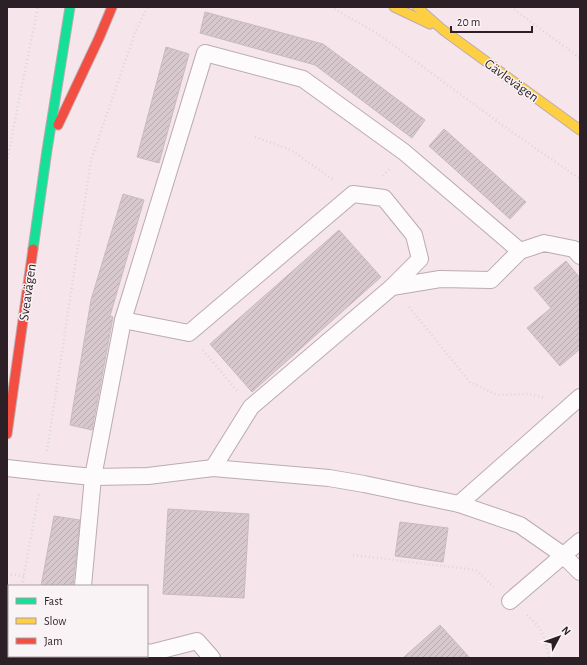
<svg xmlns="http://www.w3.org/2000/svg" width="587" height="665" viewBox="0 0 587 665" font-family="'Alegreya Sans',sans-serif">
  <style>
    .building { fill: url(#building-hatch); stroke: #c8bbc0 }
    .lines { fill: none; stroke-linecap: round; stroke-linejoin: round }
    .lane-casing { stroke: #baacb1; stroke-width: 18 }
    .fast-casing { stroke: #baacb1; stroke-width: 11 }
    .slow-casing { stroke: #baacb1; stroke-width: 11 }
    .jam-casing { stroke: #baacb1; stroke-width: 11 }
    .path { stroke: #dcd7d8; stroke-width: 2.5; stroke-dasharray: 1 3; stroke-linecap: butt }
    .lane { stroke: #fefbfc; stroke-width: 16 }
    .fast { stroke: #16e098; stroke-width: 9 }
    .slow { stroke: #ffcf43; stroke-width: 9 }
    .jam { stroke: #f24e42; stroke-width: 9 }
    .labels { text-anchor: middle; stroke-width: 3; stroke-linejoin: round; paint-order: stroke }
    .street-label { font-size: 14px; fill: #2c1f25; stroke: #faf3f6 }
  </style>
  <defs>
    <pattern id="building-hatch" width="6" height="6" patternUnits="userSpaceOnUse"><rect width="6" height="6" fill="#d7c8ce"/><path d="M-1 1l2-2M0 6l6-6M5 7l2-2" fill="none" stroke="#b9abb1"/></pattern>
  </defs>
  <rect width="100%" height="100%" fill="#f6e5eb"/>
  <!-- building -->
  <g class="building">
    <path d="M205 12 323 44 425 120 412 138 315 65 200 33Z"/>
    <path d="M166 47 189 54 159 163 137 157Z"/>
    <path d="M444 129 526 202 510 219 429 146Z"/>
    <path d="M123 194 144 200 110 316 113 317 92 430 70 425 91 300Z"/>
    <path d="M339 230 381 277 252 392 210 344Z"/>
    <path d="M566 261 580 278V349L560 366 527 328 551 308 534 288Z"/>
    <path d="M168 509 249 514 244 598 163 594Z"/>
    <path d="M54 516 80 520 74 576 73 586H41Z"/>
    <path d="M400 522 448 528 443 562 395 556Z"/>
    <path d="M440 625 470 658H403Z"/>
  </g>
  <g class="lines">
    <!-- lane casing -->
    <g class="lane-casing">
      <g id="lane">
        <path d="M123 320 189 333 353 194 384 198 414 235 420 259 392 287"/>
        <path d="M7 468 43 472 93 477 148 476 213 468 329 478 364 484 459 504 520 525 563 555 580 572"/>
        <path d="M213 468 251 407 392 287 440 279 491 280 520 251 544 243 574 249 580 256"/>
        <path d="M459 504 580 397"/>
        <path d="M83 586 93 477 123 320 205 53 303 79 404 152 506 239 520 251"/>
        <path d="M510 601 580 541"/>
        <path d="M7 618 9 619"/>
        <path d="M147 652 150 653 197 641 212 658"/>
        <path d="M66 658 67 656"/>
      </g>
    </g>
    <!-- fast casing -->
    <g class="fast-casing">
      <path id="fast" d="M33 249 47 150 70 7"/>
    </g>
    <!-- slow casing -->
    <g class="slow-casing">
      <g id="slow">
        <path d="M394 7 430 24"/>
        <path d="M417 7 443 30 580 130"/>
      </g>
    </g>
    <!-- jam casing -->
    <g class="jam-casing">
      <g id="jam">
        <path d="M58 125 99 38 112 7"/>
        <path d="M7 434 33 249"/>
      </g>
    </g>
    <!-- path -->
    <g class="path">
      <path d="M331 7 378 34 512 132 580 179"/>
      <path d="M511 7 580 58"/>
      <path d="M255 137 291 150 335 181"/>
      <path d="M7 162 19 100 38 7"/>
      <path d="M383 176 390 168"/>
      <path d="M409 307 470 382 497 395 529 394 545 398"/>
      <path d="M203 350 237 391"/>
      <path d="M47 451 91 160 135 33 147 7"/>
      <path d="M353 555 476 570 494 587"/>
      <path d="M7 574 24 576"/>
      <path d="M22 586 39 493"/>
      <path d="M527 615 540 628 546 643 549 658"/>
      <path d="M7 658 9 651"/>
    </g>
    <!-- lane -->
    <use href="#lane" class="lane"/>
    <!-- fast -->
    <use href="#fast" class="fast"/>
    <!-- slow -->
    <use href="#slow" class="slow"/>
    <!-- jam -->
    <use href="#jam" class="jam"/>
  </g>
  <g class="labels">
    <!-- street labels -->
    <g class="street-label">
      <text transform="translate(512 80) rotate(36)" y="5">Gävlevägen</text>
      <text transform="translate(27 292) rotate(-82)" y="5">Sveavägen</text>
    </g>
  </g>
  <!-- border -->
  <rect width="587" height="665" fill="none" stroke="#2c1f25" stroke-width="16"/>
  <!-- legend -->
  <rect x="8" y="585" width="140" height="72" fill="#faf3f6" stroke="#a89ea2"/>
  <rect x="16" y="598" width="20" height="6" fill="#16e098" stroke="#a89ea2"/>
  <text x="44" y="605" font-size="12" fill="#2c1f25">Fast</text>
  <rect x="16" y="618" width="20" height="6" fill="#ffcf43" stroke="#a89ea2"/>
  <text x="44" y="625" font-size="12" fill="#2c1f25">Slow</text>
  <rect x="16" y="638" width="20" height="6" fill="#f24e42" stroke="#a89ea2"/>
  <text x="44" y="645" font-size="12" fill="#2c1f25">Jam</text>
  <!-- north arrow -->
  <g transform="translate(559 637) rotate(49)" stroke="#faf3f6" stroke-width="3" paint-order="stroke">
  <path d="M0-3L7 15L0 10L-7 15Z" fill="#2c1f25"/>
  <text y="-6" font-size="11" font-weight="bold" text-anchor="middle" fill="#2c1f25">N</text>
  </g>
  <!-- scale -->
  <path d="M451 26v6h81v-6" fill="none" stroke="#2c1f25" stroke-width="2"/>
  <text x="457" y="26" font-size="12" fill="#2c1f25" stroke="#faf3f6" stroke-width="3" paint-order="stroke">20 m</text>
</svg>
